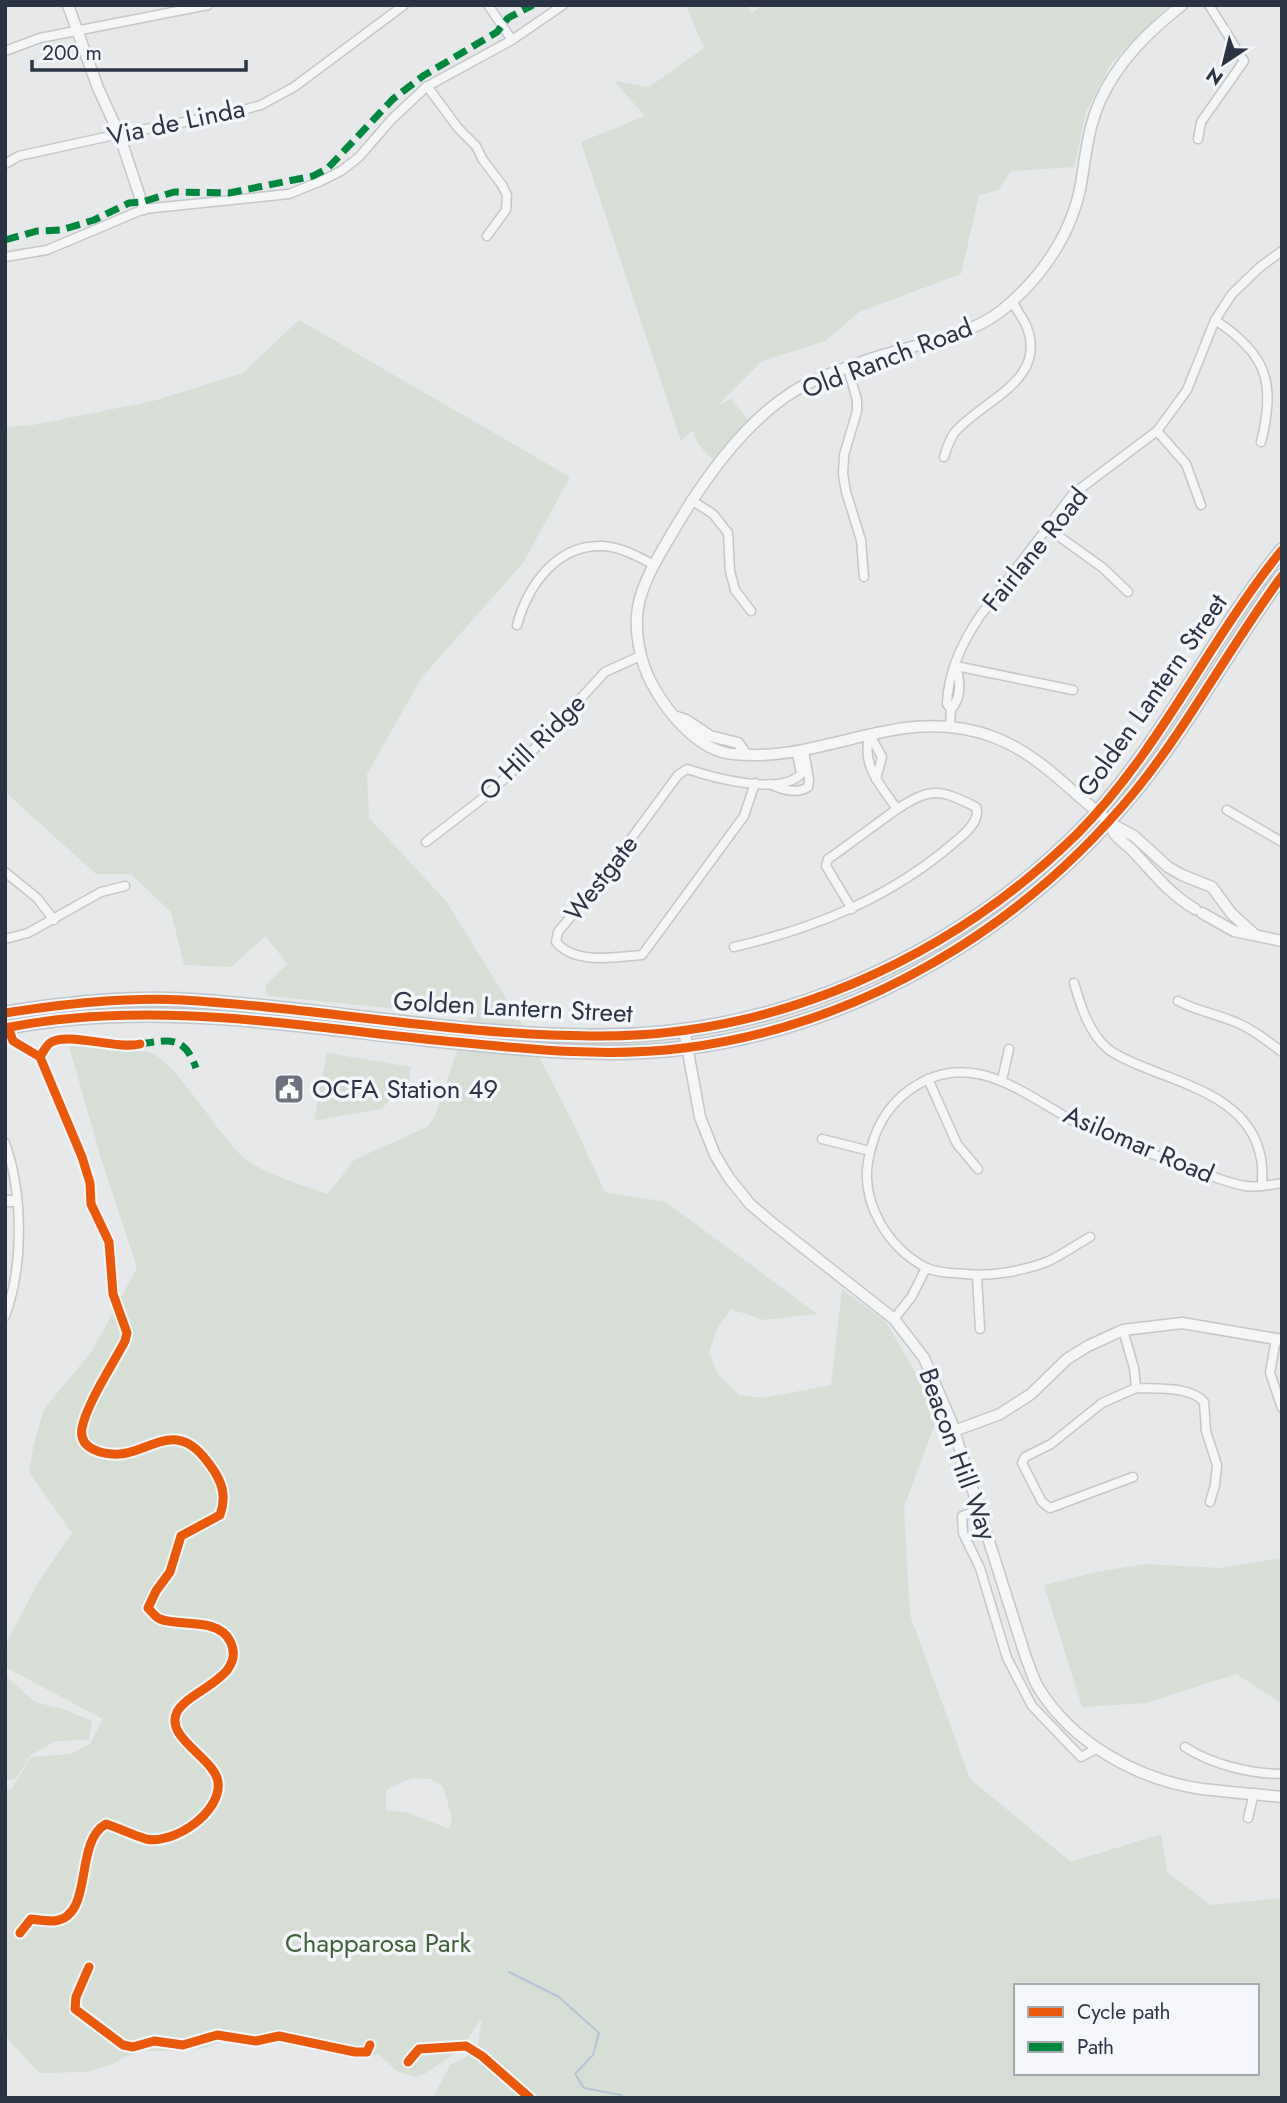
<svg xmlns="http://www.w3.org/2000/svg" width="1287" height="2103" viewBox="0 0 1287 2103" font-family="Jost,sans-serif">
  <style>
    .green { fill: #d6ded6; fill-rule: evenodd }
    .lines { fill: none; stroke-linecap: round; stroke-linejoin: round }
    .stream { stroke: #b4c4d5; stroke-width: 2 }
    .minor-casing { stroke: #c4c6c8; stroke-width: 11 }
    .tertiary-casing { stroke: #c4c6c8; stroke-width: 13 }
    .primary-casing { stroke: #c2c5c8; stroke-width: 16 }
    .minor { stroke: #f5f6f7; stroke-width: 8 }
    .tertiary { stroke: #f5f6f7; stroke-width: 10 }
    .primary { stroke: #f8f8f8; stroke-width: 12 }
    .quiet { stroke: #00873e; stroke-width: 7; stroke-dasharray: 14 7; stroke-linecap: butt }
    .cycleway-casing { stroke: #f4f6f9; stroke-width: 13 }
    .cycleway { stroke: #e8590c; stroke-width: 9 }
    .labels { text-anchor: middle; stroke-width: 7; stroke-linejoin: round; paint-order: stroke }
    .street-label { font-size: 26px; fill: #2b3445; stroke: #f4f6f9 }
    .poi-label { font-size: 26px; fill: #2b3445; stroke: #f4f6f9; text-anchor: start }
    .park-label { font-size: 26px; fill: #3f6138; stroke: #f4f6f9 }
  </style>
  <rect width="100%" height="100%" fill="#e6e8ea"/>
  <!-- green -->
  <g class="green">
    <path d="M686 5H746L752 13 763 5H1169L1111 63 1086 112 1074 167 1011 171 998 190 979 195 961 274 859 312 825 341 762 361 717 406 731 399 749 421 712 459C703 450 695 443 693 430L681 441 581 142 645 116 614 81 649 87 704 48Z"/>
    <path d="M299 320 570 477 523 563 422 677 367 774 369 818 446 901 524 1027 575 1127 605 1192 666 1202 817 1314 764 1320 731 1309 718 1327 709 1352 717 1373 739 1395 763 1398 831 1385 842 1289 886 1322 939 1413 904 1507 910 1615 970 1779 1071 1862 1161 1834 1167 1872 1211 1905 1282 1898V2098H433L450 2065 477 2051 482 2018 460 2050 424 2074 414 2077 397 2071 378 2054C361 2063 296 2045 275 2040L266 2043 225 2041 205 2048 179 2051H142L124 2057 111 2065 86 2072 40 2073 11 2043 5 2033V1788L11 1790 31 1757 71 1754 90 1744 103 1719 5 1667V1645L39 1581 72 1533 29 1472 34 1444 44 1409 92 1351 137 1268 100 1155 69 1046C91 1048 130 1048 150 1053 176 1060 221 1141 248 1161 272 1177 302 1185 328 1194L354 1160 427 1127 435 1116 469 1016 268 996 265 986 287 964 266 936 231 967 184 965 171 912 131 874H96L5 792V427L33 425 153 401 243 373ZM412 1778 430 1779 443 1786 452 1818 449 1829 409 1813 386 1810V1790ZM1016 1986H1257V2073H1016Z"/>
    <path d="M327 1053 411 1067 409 1082 381 1109 314 1121Z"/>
    <path d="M1282 1558V1703L1236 1674 1146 1703 1082 1707 1044 1585 1097 1572 1145 1564 1220 1568Z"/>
    <path d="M5 1675 35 1702 66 1710 92 1721 89 1740 56 1741 31 1755 16 1778 5 1781Z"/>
  </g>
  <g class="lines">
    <!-- stream -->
    <path class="stream" d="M509 1972 559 1997 599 2033 593 2055 575 2074 584 2088 621 2095 622 2098"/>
    <!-- minor casing -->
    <g class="minor-casing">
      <g id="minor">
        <path d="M488 5 512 40"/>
        <path d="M5 51 40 38 208 5"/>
        <path d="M427 86 458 128 476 146 483 160 502 185 507 195 506 210 487 236"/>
        <path d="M1198 139 1201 122 1244 61 1209 5"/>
        <path d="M5 164 19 156 119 134 228 114 261 105 294 87 404 5"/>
        <path d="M5 257 47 250 144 209 289 194 321 181 341 171 359 157 391 120 426 87 512 40 563 5"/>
        <path d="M1215 320C1267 354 1276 383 1261 442"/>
        <path d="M848 368 857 400V411L844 455 843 474 846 492 861 540 864 577"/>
        <path d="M1157 431 1186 464 1201 505"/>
        <path d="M944 457C947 448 949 440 955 432 984 399 1049 380 1026 325 1022 317 1016 309 1012 301"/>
        <path d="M691 500 713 514 728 533 730 571 735 590 751 611"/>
        <path d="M1046 527 1103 568 1128 592"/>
        <path d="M517 625C528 586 556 544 603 546 621 547 639 557 654 565"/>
        <path d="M956 666 1073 690"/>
        <path d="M951 709C962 698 960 680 956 666"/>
        <path d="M950 726 951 709 947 704C948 673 963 641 980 616L1073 494 1157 431 1187 390 1215 320 1232 294 1260 267 1282 251"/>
        <path d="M870 735 882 757 876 779"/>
        <path d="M755 783 744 816 642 955C616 957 575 965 556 942L558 932 597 885 678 775 687 769C714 778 780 796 801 774L797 753"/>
        <path d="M770 784C782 790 797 794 808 787L809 779 804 751"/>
        <path d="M1227 810 1282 842"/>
        <path d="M426 842 487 795 523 761 605 672 640 656"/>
        <path d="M5 872 37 898 54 920"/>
        <path d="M852 909 826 866 828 859 834 855 897 809"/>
        <path d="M5 939 28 933 101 892 125 886"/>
        <path d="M734 947C816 928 892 897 956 841 966 833 981 820 976 807 939 789 932 787 897 809 881 786 860 764 870 735"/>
        <path d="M1074 983C1081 1007 1089 1033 1108 1049 1120 1058 1138 1065 1151 1070 1196 1088 1252 1104 1261 1159 1263 1168 1262 1177 1262 1186"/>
        <path d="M1178 1001C1195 1010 1212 1013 1230 1020 1250 1027 1265 1039 1282 1052"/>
        <path d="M928 1079 957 1144 978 1169"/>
        <path d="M1002 1080 1009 1049"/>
        <path d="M822 1139 870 1151"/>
        <path d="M5 1143C23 1193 24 1265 5 1316"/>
        <path d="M1090 1237C1075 1245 1060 1257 1044 1263 1021 1271 990 1277 966 1274 953 1273 936 1273 925 1267 889 1248 861 1204 868 1162 873 1133 884 1109 908 1091 975 1041 1032 1103 1091 1130 1120 1143 1150 1153 1180 1164 1201 1172 1223 1182 1245 1186 1257 1188 1270 1185 1282 1183"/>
        <path d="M977 1276 980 1329"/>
        <path d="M894 1319 912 1296 926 1268"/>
        <path d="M1123 1330 1134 1368 1136 1388C1156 1389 1191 1386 1204 1402L1206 1431 1217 1465 1215 1485 1210 1502"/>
        <path d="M1276 1339 1270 1373 1282 1408"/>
        <path d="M1133 1477 1050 1508 1042 1502 1022 1463 1025 1457 1051 1444 1102 1403 1136 1388"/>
        <path d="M979 1510 962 1516 963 1533 980 1568 1007 1658 1032 1706 1081 1757 1098 1748"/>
        <path d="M1185 1747C1211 1764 1250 1774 1282 1774"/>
        <path d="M1248 1818 1254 1793"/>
      </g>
    </g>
    <!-- tertiary casing -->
    <g class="tertiary-casing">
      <g id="tertiary">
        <path d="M68 5 98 88 119 134 144 209"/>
        <path d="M1182 5C1148 32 1118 61 1100 101 1089 126 1086 151 1082 178 1074 231 1043 277 1001 311 969 336 922 343 883 355 860 362 837 371 815 380 753 407 704 478 671 535 658 557 643 581 638 607 634 632 640 662 652 684 667 712 698 751 733 754 825 764 899 703 991 736 1027 749 1054 774 1082 799 1090 806 1099 812 1106 820 1113 827 1109 825 1114 833 1119 840 1126 844 1132 850 1152 871 1169 894 1195 909"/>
        <path d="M677 717 686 720 710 736 738 743 745 753"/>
        <path d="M1108 822 1134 836 1168 867 1182 875 1212 887 1231 913 1254 934"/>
        <path d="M1202 913 1234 931 1282 941"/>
        <path d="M684 1030 700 1117 715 1155 729 1178 750 1204 771 1222 894 1319 924 1358 951 1421 1026 1658C1030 1667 1033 1678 1038 1687 1072 1743 1138 1780 1202 1789 1228 1792 1255 1794 1282 1797"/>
        <path d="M5 1201H16"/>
        <path d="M954 1431 1000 1414 1031 1394 1067 1359 1088 1346 1123 1330 1182 1323 1282 1340"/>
      </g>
    </g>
    <!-- primary casing -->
    <g class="primary-casing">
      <g id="primary">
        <path d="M5 1013C64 1004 124 997 183 1000 319 1008 454 1035 590 1036 772 1039 949 960 1078 833 1160 750 1209 640 1282 550"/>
        <path d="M5 1028C144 1000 286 1024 425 1039 510 1047 598 1059 684 1048 862 1025 1023 928 1136 790 1190 723 1230 646 1282 576"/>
      </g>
    </g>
    <!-- minor -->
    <use href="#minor" class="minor"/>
    <!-- tertiary -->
    <use href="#tertiary" class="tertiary"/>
    <!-- primary -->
    <use href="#primary" class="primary"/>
    <!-- quiet -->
    <g class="quiet">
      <path d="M5 240 37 231 61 230 94 220 129 203 142 202 174 192 229 193 313 176 328 168 393 99 423 76 497 32 508 18 533 5"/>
      <path d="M140 1044C170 1040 184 1035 196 1068"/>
    </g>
    <!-- cycleway casing -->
    <g class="cycleway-casing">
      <g id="cycleway">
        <path d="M5 1013C64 1004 124 997 183 1000 319 1008 454 1035 590 1036 772 1039 949 960 1078 833 1160 750 1209 640 1282 550"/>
        <path d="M8 1027 13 1041 40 1057 82 1157 90 1183 91 1204 109 1242 113 1294 127 1333 125 1341C113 1364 87 1403 82 1428 78 1449 103 1455 120 1454 139 1453 157 1438 177 1440 192 1442 202 1454 210 1465 222 1481 227 1496 220 1515L181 1536 170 1572 156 1591 148 1608C152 1612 155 1617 160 1619 180 1627 218 1617 230 1641 248 1677 188 1690 177 1712 164 1738 215 1758 218 1782 222 1812 174 1845 146 1839 132 1835 119 1828 106 1824 73 1842 95 1917 54 1921 46 1921 38 1920 31 1919L20 1933"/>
        <path d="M5 1028C144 1000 286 1024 425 1039 510 1047 598 1059 684 1048 862 1025 1023 928 1136 790 1190 723 1230 646 1282 576"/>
        <path d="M40 1057C43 1052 46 1046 50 1043 66 1031 118 1050 140 1044"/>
        <path d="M89 1967 76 1997 75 2009 123 2045 133 2047 154 2041 183 2045 217 2035 256 2041 279 2036 355 2052H367L370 2045"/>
        <path d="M408 2062 419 2049 466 2046 482 2056 530 2098"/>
      </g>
    </g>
    <!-- cycleway -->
    <use href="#cycleway" class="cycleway"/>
  </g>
  <!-- icons -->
  <defs>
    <g id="civic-square" transform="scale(1.575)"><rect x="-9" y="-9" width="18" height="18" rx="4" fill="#6c737f" stroke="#f4f6f9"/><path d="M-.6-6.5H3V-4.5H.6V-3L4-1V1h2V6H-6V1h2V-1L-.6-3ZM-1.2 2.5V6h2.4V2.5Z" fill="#fff"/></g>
  </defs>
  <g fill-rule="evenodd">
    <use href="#civic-square" x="289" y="1089"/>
  </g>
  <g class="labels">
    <!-- street labels -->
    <g class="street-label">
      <text transform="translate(176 122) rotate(-12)" y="9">Via de Linda</text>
      <text transform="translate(887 358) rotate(-21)" y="9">Old Ranch Road</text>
      <text transform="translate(1035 549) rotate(-51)" y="9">Fairlane Road</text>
      <text transform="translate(1152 695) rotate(-55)" y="9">Golden Lantern Street</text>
      <text transform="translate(532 747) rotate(-45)" y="9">O Hill Ridge</text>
      <text transform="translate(601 878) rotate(-52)" y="9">Westgate</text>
      <text transform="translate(513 1007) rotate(3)" y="9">Golden Lantern Street</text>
      <text transform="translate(1139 1144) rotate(23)" y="9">Asilomar Road</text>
      <text transform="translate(958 1454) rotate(70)" y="9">Beacon Hill Way</text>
    </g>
    <!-- poi labels -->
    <g class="poi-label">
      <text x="312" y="1098">OCFA Station 49</text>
    </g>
    <!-- park labels -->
    <g class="park-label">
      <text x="378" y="1952">Chapparosa Park</text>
    </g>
  </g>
  <!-- border -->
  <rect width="1287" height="2103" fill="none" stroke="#2b3445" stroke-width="14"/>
  <!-- legend -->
  <rect x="1014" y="1984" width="245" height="91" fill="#f4f6f9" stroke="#a4a8b1" stroke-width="2"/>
  <rect x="1028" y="2007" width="35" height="10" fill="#e8590c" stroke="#a4a8b1" stroke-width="2"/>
  <text x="1077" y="2019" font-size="21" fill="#2b3445">Cycle path</text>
  <rect x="1028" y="2042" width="35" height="10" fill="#00873e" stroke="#a4a8b1" stroke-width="2"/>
  <text x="1077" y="2054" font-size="21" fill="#2b3445">Path</text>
  <!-- north arrow -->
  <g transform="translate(1224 63) rotate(215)" stroke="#f4f6f9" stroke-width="5" paint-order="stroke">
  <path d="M0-5L12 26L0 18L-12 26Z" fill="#2b3445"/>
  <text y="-10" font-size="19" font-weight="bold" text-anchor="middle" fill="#2b3445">N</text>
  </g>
  <!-- scale -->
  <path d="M32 60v10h214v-10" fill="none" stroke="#2b3445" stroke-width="3.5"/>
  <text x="42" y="60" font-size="21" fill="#2b3445" stroke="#f4f6f9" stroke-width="5" paint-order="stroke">200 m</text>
</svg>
